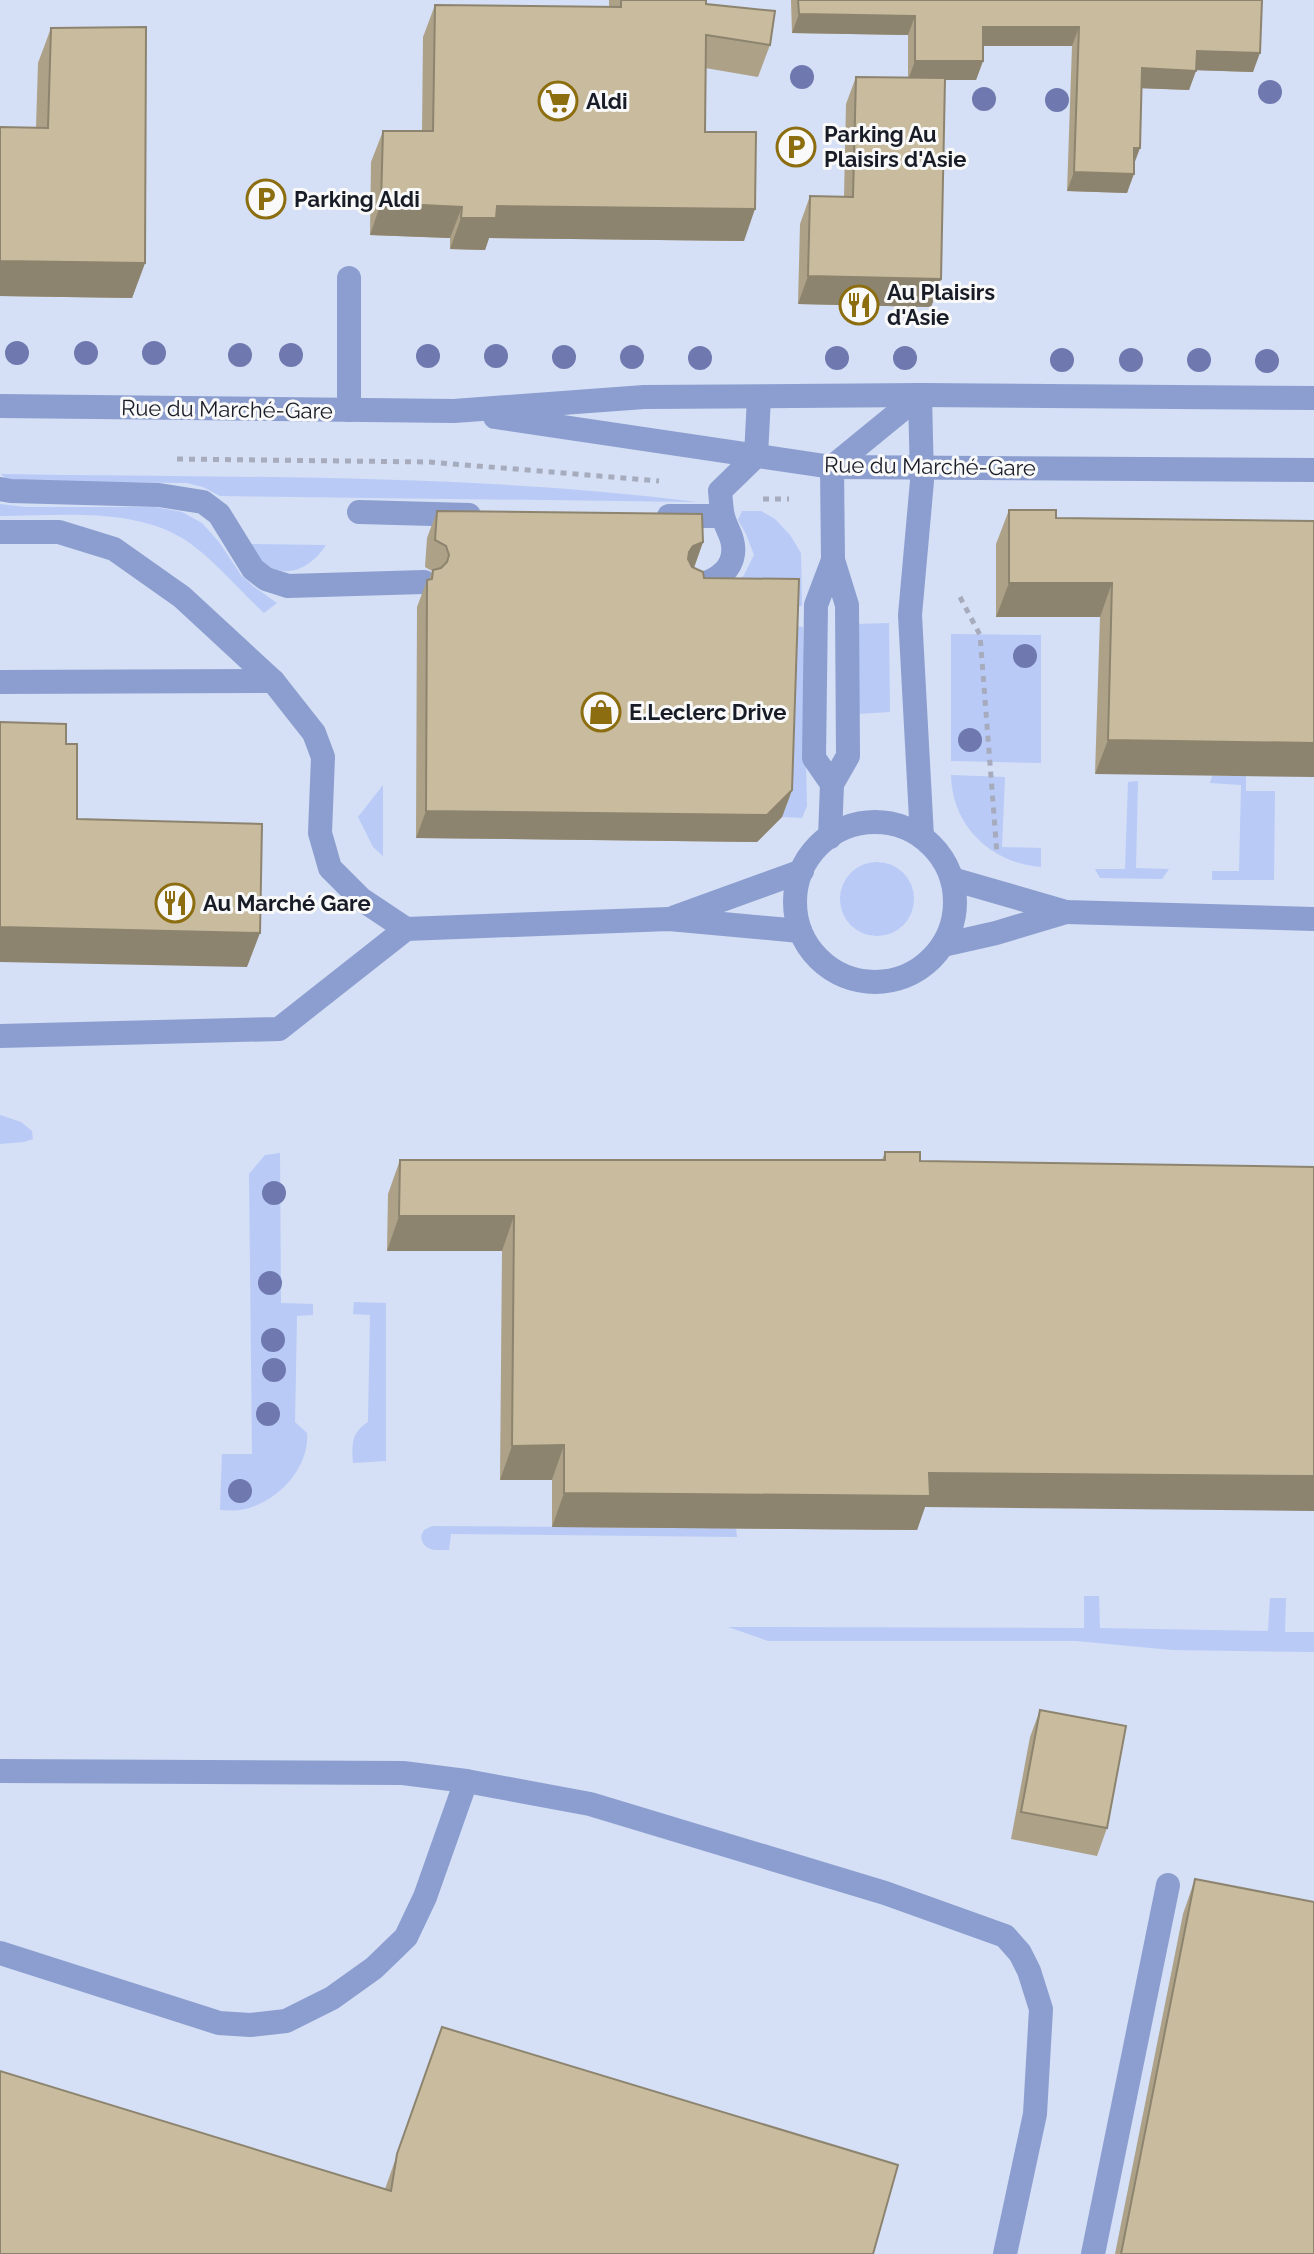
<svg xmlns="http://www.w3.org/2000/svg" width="1314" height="2254" viewBox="0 0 1314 2254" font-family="Raleway,sans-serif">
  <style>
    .built { fill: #d5dff5 }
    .green { fill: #b9caf7 }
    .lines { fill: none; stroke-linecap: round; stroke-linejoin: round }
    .path { stroke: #a6acbd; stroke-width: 5; stroke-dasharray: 6 6; stroke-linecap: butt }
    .minor { stroke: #8b9ecf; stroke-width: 24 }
    .tree { fill: #6f79af }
    .wall { fill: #ada288 }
    .shaded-wall { fill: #8d846f }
    .building { fill: #c9bc9e; stroke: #8d846f; stroke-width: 2 }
    .labels { text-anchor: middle; stroke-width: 6; stroke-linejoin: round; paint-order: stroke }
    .poi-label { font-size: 22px; font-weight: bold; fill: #181c27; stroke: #f9f9f9; text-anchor: start }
    .street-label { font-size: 22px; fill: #181c27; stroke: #f9f9f9 }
  </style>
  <rect width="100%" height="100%" fill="#e5ecff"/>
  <!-- built -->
  <rect class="built" x="0" y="0" width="1314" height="2254"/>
  <!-- green -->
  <g class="green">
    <path d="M1 474C233 478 467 473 697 502L220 496 203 487 187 483 20 481 5 478Z"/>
    <path d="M0 504 25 507H155L182 512 202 523 219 542 241 575 253 586 277 603 264 613C239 590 210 555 182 538 130 507 58 516 0 516Z"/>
    <path d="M742 511H761L775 519 790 535 801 553 802 606 795 607V626L803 627 807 806 802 818 782 817 789 607 715 606 744 575 754 555 746 534 738 520Z"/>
    <path d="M250 544 326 545C312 567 284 583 261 560 257 555 253 549 250 544Z"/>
    <path d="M889 623 890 712 857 714V624Z"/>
    <path d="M951 634 1041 635V763L951 761Z"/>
    <path d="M951 775 1005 777 1002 847 1041 848V867C991 863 952 826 951 775Z"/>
    <path d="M1212 776H1246V791H1275L1274 880H1212V871H1239L1241 785 1210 783Z"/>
    <path d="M1138 781 1136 868 1169 869 1162 879 1100 878 1095 869H1125L1128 782Z"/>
    <path d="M383 785V856L373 847 358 817Z"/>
    <circle cx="877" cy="899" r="37"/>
    <path d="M0 1115 21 1122 32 1131 33 1139 24 1142 0 1144Z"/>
    <path d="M280 1153 281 1303 313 1304V1315L297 1316 295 1422 307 1433C310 1469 275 1505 240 1510 234 1511 227 1510 220 1510L222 1454H252L249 1174 265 1155Z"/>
    <path d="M354 1302 386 1303V1461L353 1463C352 1444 351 1433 368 1422L370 1315 353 1314Z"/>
    <path d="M432 1526 736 1528 737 1537 451 1534 449 1550C436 1550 423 1552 421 1536L424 1530Z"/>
    <path d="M1084 1596H1099L1100 1628 1268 1631 1270 1598H1286L1285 1632H1314V1652L1172 1650 1076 1641H768L728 1627 1084 1628Z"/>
  </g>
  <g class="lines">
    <!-- path -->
    <g class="path">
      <path d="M177 459 430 462 659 481"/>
      <path d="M763 499H789"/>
      <path d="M960 597 980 635 997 854"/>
    </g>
    <!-- minor -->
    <g class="minor">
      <path d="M349 278V410"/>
      <path d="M920 395 922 481 910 615 922 837"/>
      <path d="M0 406 454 411 644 397 920 395 1314 398"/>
      <path d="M495 417 832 467 1314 470"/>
      <path d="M0 489 11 491 159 495 203 502 219 514 253 569 266 579 288 586 424 582"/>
      <path d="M359 512 469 515"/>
      <path d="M669 516H722"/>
      <path d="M0 532H59L114 549 182 597 273 681 314 733 323 757 320 833 330 868 361 899 406 929 669 919 800 931"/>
      <path d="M693 585C717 584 739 566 732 540 730 532 725 525 723 516 721 509 721 499 720 491L756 456 759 397"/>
      <path d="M0 682 273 681"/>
      <path d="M832 784 814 758 816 605 833 560"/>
      <circle cx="875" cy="902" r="80"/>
      <path d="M830 837 832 784 848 756 847 605 833 560 832 467 920 395"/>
      <path d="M952 879 1066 912 1314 919"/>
      <path d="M675 917 802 871"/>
      <path d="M943 945 996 933 1066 912"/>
      <path d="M0 1036 279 1029 406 929"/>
      <path d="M0 1771 403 1773 466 1781 590 1804 885 1893 1005 1936 1020 1953 1029 1971 1041 2009 1035 2114 1005 2254"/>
      <path d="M0 1953 219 2023 250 2025 286 2021 332 1998 374 1968 406 1937 425 1897 466 1781"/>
      <path d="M1093 2254 1168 1885"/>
    </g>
  </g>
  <!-- trees -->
  <g class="tree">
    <circle cx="802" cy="77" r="12"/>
    <circle cx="1270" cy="92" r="12"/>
    <circle cx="984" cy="99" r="12"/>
    <circle cx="1057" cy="100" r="12"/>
    <circle cx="17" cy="353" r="12"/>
    <circle cx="86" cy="353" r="12"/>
    <circle cx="154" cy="353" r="12"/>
    <circle cx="240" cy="355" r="12"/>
    <circle cx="291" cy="355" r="12"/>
    <circle cx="428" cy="356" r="12"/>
    <circle cx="496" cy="356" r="12"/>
    <circle cx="564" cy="357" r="12"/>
    <circle cx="632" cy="357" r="12"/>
    <circle cx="700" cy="358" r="12"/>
    <circle cx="837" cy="358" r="12"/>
    <circle cx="905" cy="358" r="12"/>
    <circle cx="1062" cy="360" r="12"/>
    <circle cx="1131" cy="360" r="12"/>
    <circle cx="1199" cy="360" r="12"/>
    <circle cx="1267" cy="361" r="12"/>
    <circle cx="1025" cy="656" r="12"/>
    <circle cx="970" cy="740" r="12"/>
    <circle cx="274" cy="1193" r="12"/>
    <circle cx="270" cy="1283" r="12"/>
    <circle cx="273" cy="1340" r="12"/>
    <circle cx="274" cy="1370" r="12"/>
    <circle cx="268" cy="1414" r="12"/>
    <circle cx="240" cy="1491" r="12"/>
  </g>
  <!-- wall -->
  <g class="wall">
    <path d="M609 0H706V4L770 45 758 77 705 68V132L744 241 489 238 485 250 450 249V238L370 235 371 162 383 131H422L423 37 435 5 609 7Z"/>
    <path d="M791 0H1262L1253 72 1196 70 1189 90 1141 88 1140 148 1134 162 1127 193 1067 191 1072 46H983V61L976 80H945L941 279 931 307 798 304 800 224 810 196 844 197 846 104 856 77 908 78V35L792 33Z"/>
    <path d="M51 28 145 263 132 298 0 296V127H36L38 63Z"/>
    <path d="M1009 510 1056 518 1314 521 1095 774 1100 617H996V544Z"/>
    <path d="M437 511 703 542 694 568 704 578 792 790 782 817 757 842 416 838 417 607 427 580H429L432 571 425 567 427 538Z"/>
    <path d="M885 1152 925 1507 917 1530 552 1527V1480H500L502 1251H387L388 1194 400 1160H882Z"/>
    <path d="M1040 1710 1107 1828 1097 1856 1011 1839 1030 1737Z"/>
    <path d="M1195 1879 1314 2254H1115L1183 1914Z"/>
    <path d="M442 2027 873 2254H0L385 2189Z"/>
  </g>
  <!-- shaded-wall -->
  <g class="shaded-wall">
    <path d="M799 14 915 16 908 35 792 33Z"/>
    <path d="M983 27H1079L1072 46H976Z"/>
    <path d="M1197 51 1260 53 1253 72 1190 70Z"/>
    <path d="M915 61H983L976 80H908Z"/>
    <path d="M1142 68 1196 71 1189 90 1135 88Z"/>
    <path d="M1134 148H1140L1133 167Z"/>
    <path d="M1074 172 1134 174 1127 193 1067 191Z"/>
    <path d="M381 203 462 207 450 238 370 235Z"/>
    <path d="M497 206 755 209 744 241 489 238 485 250 450 249 461 218Z"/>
    <path d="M0 261 145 263 132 298 0 296Z"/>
    <path d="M808 276 941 279 931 307 798 304Z"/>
    <path d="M703 542 693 570 683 574 689 552 693 546Z"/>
    <path d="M1009 583H1112L1100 617H996Z"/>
    <path d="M1108 740 1314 743V777L1095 774Z"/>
    <path d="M792 790 782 817 757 842 416 838 426 811Z"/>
    <path d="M0 927 260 933 247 967 0 962Z"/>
    <path d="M399 1216H514L502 1251H387Z"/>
    <path d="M564 1445 552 1480H500L512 1446Z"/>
    <path d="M929 1473 1314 1476V1511L925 1507 917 1530 552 1527 564 1493Z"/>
  </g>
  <!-- building -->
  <g class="building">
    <path d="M621 0H706V4L775 11 770 45 706 35 705 132H756L755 209 497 206 496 218H461L462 207 381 203 383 131H433L435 5 621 7Z"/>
    <path d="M798 0H1262L1260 53 1197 51 1196 71 1142 68 1140 148H1134V174L1074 172 1079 27H983V61H915V16L799 14Z"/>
    <path d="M146 27 145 263 0 261V127L48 128 51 28Z"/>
    <path d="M856 77 945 78 941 279 808 276 810 196 853 197Z"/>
    <path d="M1009 510H1056V518L1314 521V743L1108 740 1112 583H1009Z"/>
    <path d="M437 511 702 514 703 542 693 546 689 552 688 559 692 567 703 572 704 578 799 579 792 790 767 815 426 811 427 580 432 579 433 570 441 568 447 562 449 555 446 546 435 540Z"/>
    <path d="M0 722 66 724V744H77V819L262 824 260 933 0 927Z"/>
    <path d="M885 1152H920V1161L1314 1167V1476L929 1473 930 1496 564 1493V1445L512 1446 514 1216H399L400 1160H885Z"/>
    <path d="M1040 1710 1126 1726 1107 1828 1021 1812Z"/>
    <path d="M1195 1879 1314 1902V2254H1121Z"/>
    <path d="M442 2027 898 2165 873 2254H0V2071L391 2191 397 2154Z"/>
  </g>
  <!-- icons -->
  <defs>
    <g id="supermarket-ring" transform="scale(2)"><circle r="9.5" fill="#f9f9f9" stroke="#8c6d0f" stroke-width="1.5"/><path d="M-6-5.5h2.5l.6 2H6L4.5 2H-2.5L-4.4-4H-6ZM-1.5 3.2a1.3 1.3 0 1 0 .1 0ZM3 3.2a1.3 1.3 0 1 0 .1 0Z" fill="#8c6d0f"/></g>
    <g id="parking-ring" transform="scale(2)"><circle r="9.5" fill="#f9f9f9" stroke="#8c6d0f" stroke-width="1.5"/><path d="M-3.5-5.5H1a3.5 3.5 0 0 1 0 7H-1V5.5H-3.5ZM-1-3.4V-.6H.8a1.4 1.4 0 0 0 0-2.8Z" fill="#8c6d0f"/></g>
    <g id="restaurant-ring" transform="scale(2)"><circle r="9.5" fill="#f9f9f9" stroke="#8c6d0f" stroke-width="1.5"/><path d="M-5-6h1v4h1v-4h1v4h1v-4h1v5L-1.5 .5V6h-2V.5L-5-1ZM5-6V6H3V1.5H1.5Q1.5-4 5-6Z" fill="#8c6d0f"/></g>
    <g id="shop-ring" transform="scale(2)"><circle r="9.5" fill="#f9f9f9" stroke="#8c6d0f" stroke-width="1.5"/><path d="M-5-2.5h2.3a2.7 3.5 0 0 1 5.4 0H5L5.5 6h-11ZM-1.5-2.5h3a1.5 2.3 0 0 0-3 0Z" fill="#8c6d0f"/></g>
  </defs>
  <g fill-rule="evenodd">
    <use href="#supermarket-ring" x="558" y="101"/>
    <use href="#parking-ring" x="796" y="147"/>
    <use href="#parking-ring" x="266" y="199"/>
    <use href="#restaurant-ring" x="859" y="305"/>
    <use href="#shop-ring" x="601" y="712"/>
    <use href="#restaurant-ring" x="175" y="903"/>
  </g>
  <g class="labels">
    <!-- poi labels -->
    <g class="poi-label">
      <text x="586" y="109">Aldi</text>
      <text x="824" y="142">Parking Au<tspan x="824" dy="25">Plaisirs d'Asie</tspan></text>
      <text x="294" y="207">Parking Aldi</text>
      <text x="887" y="300">Au Plaisirs<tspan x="887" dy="25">d'Asie</tspan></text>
      <text x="629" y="720">E.Leclerc Drive</text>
      <text x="203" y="911">Au Marché Gare</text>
    </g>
    <!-- street labels -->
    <g class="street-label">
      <text transform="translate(227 409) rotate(1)" y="8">Rue du Marché-Gare</text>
      <text transform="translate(930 466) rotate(1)" y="8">Rue du Marché-Gare</text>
    </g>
  </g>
</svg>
